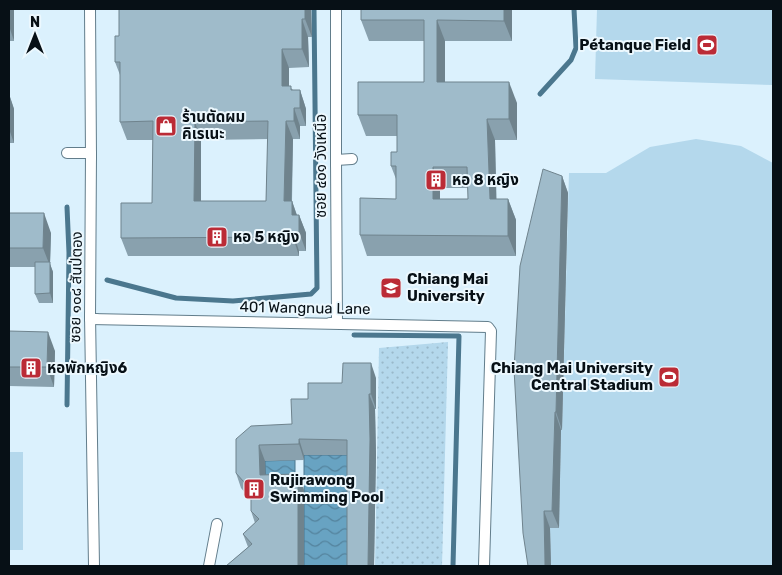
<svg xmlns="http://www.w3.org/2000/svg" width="782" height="575" viewBox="0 0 782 575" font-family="Rubik,'Noto Sans Thai',sans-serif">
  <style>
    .built { fill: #dbf1fd }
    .grass { fill: url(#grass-dots) }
    .park { fill: #b4d8ec }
    .water { fill: url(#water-waves); stroke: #4b778e }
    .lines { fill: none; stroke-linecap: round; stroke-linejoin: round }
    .stream { stroke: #4b778e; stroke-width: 5 }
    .service-casing { stroke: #627d8b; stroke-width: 12 }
    .service { stroke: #fff; stroke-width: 10 }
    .wall { fill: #89a1ae; fill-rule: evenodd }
    .shaded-wall { fill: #6f838d }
    .building { fill: #9fbbca; stroke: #6f838d; fill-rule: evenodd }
    .labels { text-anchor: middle; stroke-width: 4; stroke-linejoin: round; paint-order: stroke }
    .poi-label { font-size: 15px; font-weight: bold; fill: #071016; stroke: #ecf8fe; text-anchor: start }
    .street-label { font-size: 15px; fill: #071016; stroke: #ecf8fe }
  </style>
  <defs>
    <pattern id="grass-dots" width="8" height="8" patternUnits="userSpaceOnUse" patternTransform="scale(1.25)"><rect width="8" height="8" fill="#b4d8ec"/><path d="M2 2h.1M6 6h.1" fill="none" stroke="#99b8ca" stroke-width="1.8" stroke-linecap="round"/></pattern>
    <pattern id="water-waves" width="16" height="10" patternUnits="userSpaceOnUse" patternTransform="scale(1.25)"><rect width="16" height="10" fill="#68a3c2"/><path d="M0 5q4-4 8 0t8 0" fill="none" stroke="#54839d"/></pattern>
  </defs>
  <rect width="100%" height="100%" fill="#ecf8fe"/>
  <!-- built -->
  <rect class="built" x="9" y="9" width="764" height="557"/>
  <!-- grass -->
  <path class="grass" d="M448 342 442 566H375L379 348Z"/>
  <!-- park -->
  <g class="park">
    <path d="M597 9H773V85L595 79Z"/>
    <path d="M696 139 741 146 773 163V566H551L550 528H559L561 430 562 429 569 173H606L650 147Z"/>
    <rect x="9" y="452" width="14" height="98"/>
  </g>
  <!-- water -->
  <g class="water">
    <path d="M304 455H353L352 566H304Z"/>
    <path d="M295 460V490L266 491 265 461Z"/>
  </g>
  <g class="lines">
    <!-- stream -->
    <g class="stream">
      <path d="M540 94 571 60 576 48 574 9"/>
      <path d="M107 280 176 298 233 301 311 294 317 288 314 9"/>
      <path d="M354 335 459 336 453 566"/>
      <path d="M67 405 69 253 67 207"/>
    </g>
    <!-- service casing -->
    <g class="service-casing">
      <g id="service">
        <path d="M90 9 91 158"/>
        <path d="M336 9V165"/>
        <path d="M67 153H91L90 319H96"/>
        <path d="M90 315 94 566"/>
        <path d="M90 319 488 327 491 331 484 566"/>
        <path d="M330 323H337L336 160 352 159"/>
        <path d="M209 566 217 524"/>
      </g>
    </g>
    <!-- service -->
    <use href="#service" class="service"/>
  </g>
  <!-- wall -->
  <g class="wall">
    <path d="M9 9 14 41H9Z"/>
    <path d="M119 9H311L312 37H308L309 67 289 68V86L293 90H300L306 109V126H300V139H293L292 201 297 215H299L306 233V251H299V256H128L121 238 152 203 153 140H127L120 122V75L115 62 119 36ZM268 139 266 201H201V140Z"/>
    <path d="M512 9V41H445V82L517 103V140H495L496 199H508L516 220V256H367L360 235 396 199V179L391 166 397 152V136H366L358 115 424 82V41H369L361 20ZM440 188H468V199H440Z"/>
    <path d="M9 94 14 109V143H9Z"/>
    <path d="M562 176 568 193 562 430H561L559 528H550L551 566 514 369Z"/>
    <path d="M9 213 51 233 50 264 53 272V303H39L35 294V267H9Z"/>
    <path d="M9 331 55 351 54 387 9 386Z"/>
    <path d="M376 378V409H375L376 455 374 566H347V455H304V460L265 461V475L304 490V566H226L248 547 243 534 255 523 251 511V500L241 488 236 473V439L292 424 308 399 342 383Z"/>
  </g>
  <!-- shaded-wall -->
  <g class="shaded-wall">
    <path d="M9 9H14V41L9 26Z"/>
    <path d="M305 9H311L312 37 305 19Z"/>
    <path d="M504 9H512V41L504 21Z"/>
    <path d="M302 19 308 37 309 67 302 49Z"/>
    <path d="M437 20 445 41V103L437 82Z"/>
    <path d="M282 49 289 68V105L282 86Z"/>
    <path d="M509 82 517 103V140L509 119Z"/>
    <path d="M300 90 306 109V126L300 108Z"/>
    <path d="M9 94 14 109V143L9 129Z"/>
    <path d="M294 108 300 126V139L294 121Z"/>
    <path d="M487 119 495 140 497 220 490 199Z"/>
    <path d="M286 121 293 139 291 219 284 201Z"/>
    <path d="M195 122 201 140V219L194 201Z"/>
    <path d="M433 167 440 188V220L433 199Z"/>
    <path d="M562 176 568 193 562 430 556 412Z"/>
    <path d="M508 199 516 220V256L508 236Z"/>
    <path d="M292 201 298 219V233L292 215Z"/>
    <path d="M44 213 51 233 50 264 53 272V303L50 293V266L43 248Z"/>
    <path d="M299 215 306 233V251L299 232Z"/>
    <path d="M293 232 299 251V256L293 237Z"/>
    <path d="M48 332 55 351 54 387 47 367Z"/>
    <path d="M371 363 376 378V409L371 394Z"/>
    <path d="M369 394 375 409 376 455 374 566H368Z"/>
    <path d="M555 412 561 430 559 528 552 511Z"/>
    <path d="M299 439 304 455V460L299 444Z"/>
    <path d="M259 445 265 461 266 491 260 475Z"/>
    <path d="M298 474 304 490V566H298Z"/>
    <path d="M544 511 550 528 551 566H545Z"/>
  </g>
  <!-- building -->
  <g class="building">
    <path d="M119 9H305V19H302V49H282V86H291V90H300V108H294V121H286L284 201H292V215H299V232H293V237L121 238V203H152L153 121 120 122V62H115V36H119ZM268 121 266 201H194L195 122Z"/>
    <path d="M361 9H504V21L437 20V82H509V119H487L490 199H508V236L360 235V198L396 199V166H391V152H397V115H358V82H424V20H361ZM433 167H467L468 199H433Z"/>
    <path d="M543 169 562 176 556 412H555L552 511H544L545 566H528L523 533 514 369 520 266Z"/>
    <path d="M9 213H44L43 248H9Z"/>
    <path d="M35 262H50V293L35 294Z"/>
    <path d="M9 331 48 332 47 367H9Z"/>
    <path d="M343 363H371V394H369L370 439 368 566H347V440L299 439V444L259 445 260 475 298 474V566H226L252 544 243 534 259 519 251 511V490L236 473V439L251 426 292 424 291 399H308V383H342Z"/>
  </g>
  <!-- icons -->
  <defs>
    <g id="stadium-square" transform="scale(1.125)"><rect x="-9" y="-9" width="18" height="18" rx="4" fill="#bb2b36" stroke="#ecf8fe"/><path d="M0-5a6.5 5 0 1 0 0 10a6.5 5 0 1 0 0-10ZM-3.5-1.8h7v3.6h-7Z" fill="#fff"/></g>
    <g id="shop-square" transform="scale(1.125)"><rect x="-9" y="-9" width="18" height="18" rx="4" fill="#bb2b36" stroke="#ecf8fe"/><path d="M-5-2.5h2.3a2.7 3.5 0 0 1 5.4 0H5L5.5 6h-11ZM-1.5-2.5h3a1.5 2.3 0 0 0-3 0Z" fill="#fff"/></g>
    <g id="building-square" transform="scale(1.125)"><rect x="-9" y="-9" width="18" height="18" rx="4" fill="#bb2b36" stroke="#ecf8fe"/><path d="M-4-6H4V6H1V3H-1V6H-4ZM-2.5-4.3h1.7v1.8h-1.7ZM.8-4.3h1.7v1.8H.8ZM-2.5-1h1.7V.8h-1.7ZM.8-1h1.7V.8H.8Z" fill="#fff"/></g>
    <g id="university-square" transform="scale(1.125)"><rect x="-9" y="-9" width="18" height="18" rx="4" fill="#bb2b36" stroke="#ecf8fe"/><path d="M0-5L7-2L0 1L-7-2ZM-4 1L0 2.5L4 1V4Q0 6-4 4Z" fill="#fff"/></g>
  </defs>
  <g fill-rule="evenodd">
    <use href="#stadium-square" x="707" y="45"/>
    <use href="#shop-square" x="166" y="126"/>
    <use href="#building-square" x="436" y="180"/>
    <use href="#building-square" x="217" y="237"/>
    <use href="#university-square" x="391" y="288"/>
    <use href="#building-square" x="31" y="368"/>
    <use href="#stadium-square" x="669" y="377"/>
    <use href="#building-square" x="254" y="489"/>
  </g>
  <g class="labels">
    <!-- poi labels -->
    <g class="poi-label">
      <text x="691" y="50" text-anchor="end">Pétanque Field</text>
      <text x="182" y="122">ร้านตัดผม<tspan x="182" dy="17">คิเรเนะ</tspan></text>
      <text x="452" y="185">หอ 8 หญิง</text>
      <text x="233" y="242">หอ 5 หญิง</text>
      <text x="407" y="284">Chiang Mai<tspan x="407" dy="17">University</tspan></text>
      <text x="47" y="373">หอพักหญิง6</text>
      <text x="653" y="373" text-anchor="end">Chiang Mai University<tspan x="653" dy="17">Central Stadium</tspan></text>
      <text x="270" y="485">Rujirawong<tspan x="270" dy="17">Swimming Pool</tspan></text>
    </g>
    <!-- street labels -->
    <g class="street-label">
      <text transform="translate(321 166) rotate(-90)" y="5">ซอย ๔๐๑ วังเหนึอ</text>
      <text transform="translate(76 287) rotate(-89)" y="5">ซอย ๑๐๘ สันป่ตอง</text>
      <text transform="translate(305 308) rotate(1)" y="5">401 Wangnua Lane</text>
    </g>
  </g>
  <!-- border -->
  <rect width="782" height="575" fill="none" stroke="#071016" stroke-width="20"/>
  <!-- north arrow -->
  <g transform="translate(35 35)" stroke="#ecf8fe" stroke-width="4" paint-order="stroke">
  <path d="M0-4L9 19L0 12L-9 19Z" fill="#071016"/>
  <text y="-8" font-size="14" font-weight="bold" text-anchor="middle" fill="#071016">N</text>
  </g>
</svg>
